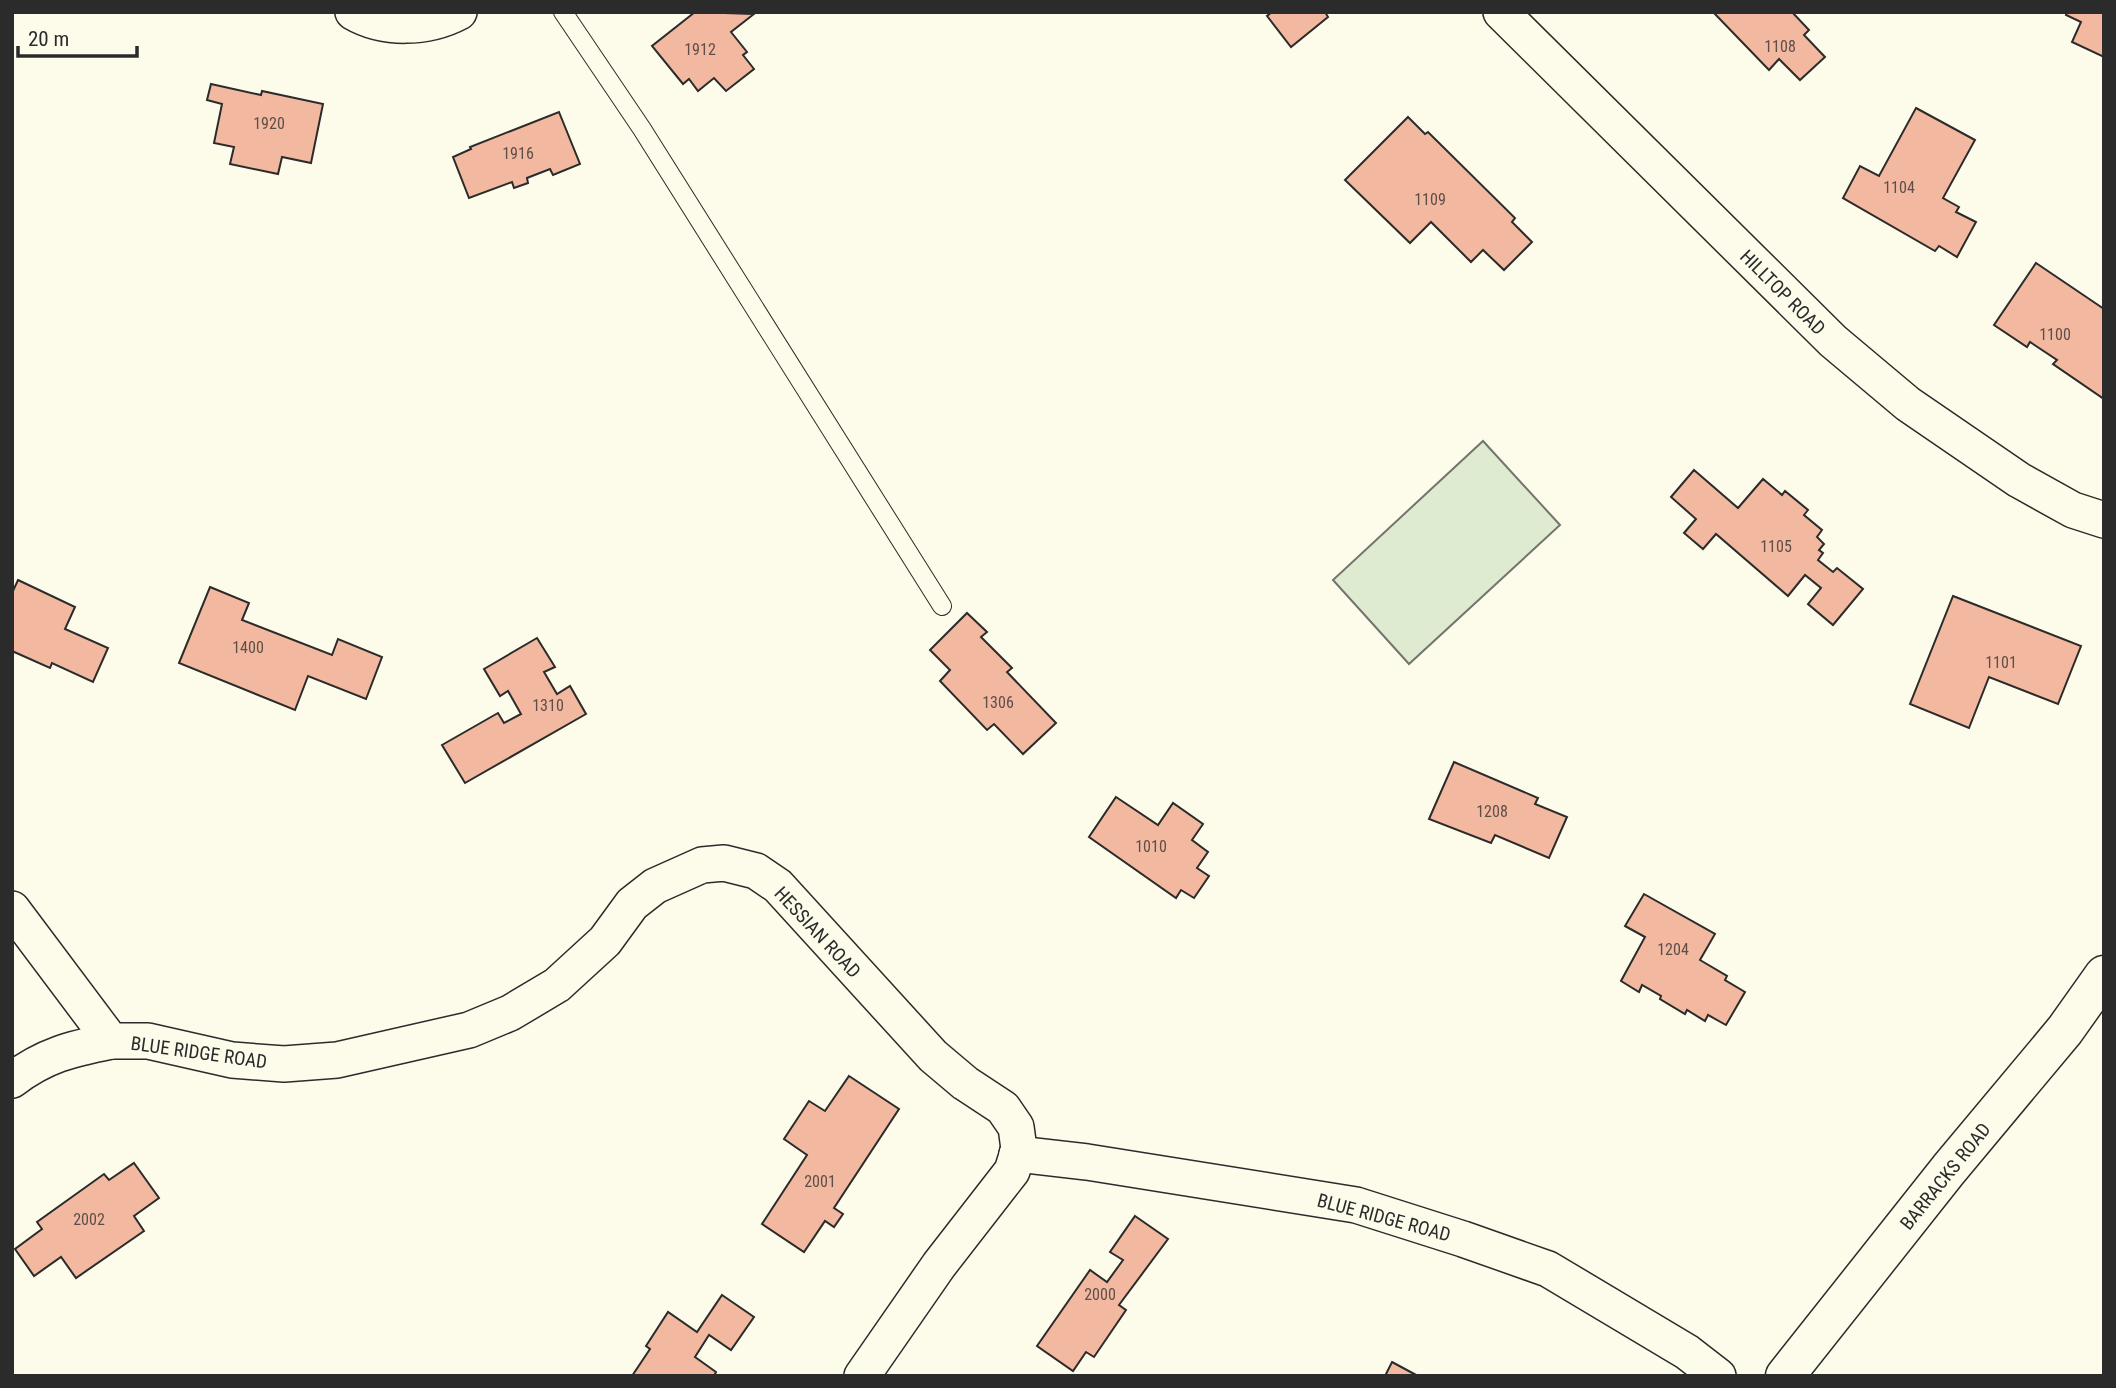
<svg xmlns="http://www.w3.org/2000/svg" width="2116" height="1388" viewBox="0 0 2116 1388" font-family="'Roboto Condensed',sans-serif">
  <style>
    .pitch { fill: #deebd1; stroke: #74746e; stroke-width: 2 }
    .building { fill: #f2b8a0; stroke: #2b2b2b; stroke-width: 2 }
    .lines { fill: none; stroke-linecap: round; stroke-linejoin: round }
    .service-casing { stroke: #2b2b2b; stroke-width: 20 }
    .minor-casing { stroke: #2b2b2b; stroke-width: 38 }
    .primary-casing { stroke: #2b2b2b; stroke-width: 41 }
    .service { stroke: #fdfbea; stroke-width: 18 }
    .minor { stroke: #fdfbea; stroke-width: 35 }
    .primary { stroke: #fdfbea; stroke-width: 38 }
    .labels { text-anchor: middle; stroke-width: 5; stroke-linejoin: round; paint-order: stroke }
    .number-label { font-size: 16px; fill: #5d4e48 }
    .street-label { font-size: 19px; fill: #2b2b2b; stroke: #fdfbea }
  </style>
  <rect width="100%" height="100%" fill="#fdfbea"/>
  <!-- pitch -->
  <path class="pitch" d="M1483 441 1560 525 1409 664 1333 580Z"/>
  <!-- building -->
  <g class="building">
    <path d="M695 12 754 14 731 32 747 52 743 55 754 69 726 91 714 78 698 91 689 79 683 84 652 46Z"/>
    <path d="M1272 12H1325L1328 17 1291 47 1267 16Z"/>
    <path d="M1713 12H1792L1809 30 1804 35 1825 57 1800 80 1779 59 1769 70Z"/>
    <path d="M2067 12H2104V57L2072 42 2081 22 2066 15Z"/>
    <path d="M211 84 261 95 262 91 323 104 311 163 282 157 278 174 230 164 234 147 214 143 222 104 207 100Z"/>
    <path d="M1916 108 1975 140 1943 198 1959 207 1956 212 1976 222 1957 257 1939 246 1935 251 1843 198 1860 166 1879 176Z"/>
    <path d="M559 112 580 164 553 175 550 169 527 178 528 183 514 188 512 182 469 198 453 157 471 149 470 147Z"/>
    <path d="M1408 117 1425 134 1428 132 1515 218 1512 222 1532 242 1504 270 1483 250 1471 262 1431 222 1410 243 1345 180Z"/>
    <path d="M2036 263 2104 309V399L2053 364 2057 360 2030 342 2027 347 1994 325Z"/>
    <path d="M1694 470 1738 508 1763 479 1782 495 1785 491 1808 510 1804 515 1822 530 1817 537 1824 544 1819 550 1823 553 1818 560 1833 572 1837 568 1863 589 1833 625 1808 604 1821 588 1805 575 1788 596 1716 534 1703 549 1684 533 1696 519 1671 497Z"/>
    <path d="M18 580 75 607 65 629 108 648 93 682 52 663 50 668 12 651V593Z"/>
    <path d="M210 587 249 603 242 620 332 655 338 639 382 657 366 699 308 676 295 710 179 663Z"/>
    <path d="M1953 596 2081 646 2058 704 1989 677 1969 728 1910 704Z"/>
    <path d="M967 613 987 632 981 637 1012 668 1007 672 1056 723 1023 754 994 724 987 730 940 681 950 670 930 650Z"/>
    <path d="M537 638 555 667 544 672 557 694 570 686 586 714 465 783 442 745 498 713 504 723 521 714 508 691 500 696 484 669Z"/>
    <path d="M1454 762 1538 798 1535 804 1567 817 1549 858 1495 835 1491 843 1429 819Z"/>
    <path d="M1116 797 1158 825 1173 803 1203 824 1192 840 1208 852 1197 868 1209 876 1194 898 1181 890 1176 898 1089 837Z"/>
    <path d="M1644 894 1715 934 1700 960 1727 976 1725 980 1745 992 1726 1025 1708 1015 1705 1021 1687 1010 1685 1014 1660 999 1661 996 1642 985 1639 992 1621 981 1645 937 1625 926Z"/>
    <path d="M849 1076 899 1109 834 1208 843 1214 834 1227 825 1221 804 1252 762 1224 807 1155 784 1139 809 1101 825 1111Z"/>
    <path d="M134 1163 159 1198 134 1216 144 1231 76 1278 61 1257 34 1276 15 1249 42 1229 37 1222 104 1174 109 1180Z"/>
    <path d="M1135 1216 1168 1239 1119 1305 1126 1310 1094 1357 1086 1352 1073 1371 1037 1346 1090 1270 1107 1282 1123 1260 1110 1252Z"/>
    <path d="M722 1295 754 1317 731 1350 709 1335 695 1357 716 1372 714 1376H632L650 1349 646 1346 668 1312 697 1332Z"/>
    <path d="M1392 1362 1418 1376H1385Z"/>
  </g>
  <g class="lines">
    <!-- service casing -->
    <g class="service-casing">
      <path id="service" d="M563 12 642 129 942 606"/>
    </g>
    <!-- minor casing -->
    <g class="minor-casing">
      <g id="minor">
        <path d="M353 12C384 30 427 29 459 12"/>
        <path d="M1501 12 1833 341 1908 404 2019 480 2073 510 2104 520"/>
        <path d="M12 909 111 1041H148L232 1060 284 1064 337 1060 469 1030 510 1013 557 985 605 941 632 904 655 886 702 865 724 863 756 871 778 886 933 1056 965 1083 1003 1108 1016 1127 1019 1149 1012 1171 939 1265 862 1376"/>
        <path d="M12 1080C45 1055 71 1049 111 1041"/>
        <path d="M1017 1154 1087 1162 1356 1205 1463 1239 1548 1269 1687 1352 1718 1376"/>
      </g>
    </g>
    <!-- primary casing -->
    <g class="primary-casing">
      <path id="primary" d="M1785 1376 1949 1169 2065 1030 2104 975"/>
    </g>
    <!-- service -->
    <use href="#service" class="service"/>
    <!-- minor -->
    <use href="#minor" class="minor"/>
    <!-- primary -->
    <use href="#primary" class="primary"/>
  </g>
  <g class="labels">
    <!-- number labels -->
    <g class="number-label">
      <text x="1780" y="52">1108</text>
      <text x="700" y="55">1912</text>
      <text x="269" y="129">1920</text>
      <text x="518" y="159">1916</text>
      <text x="1899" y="193">1104</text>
      <text x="1430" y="205">1109</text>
      <text x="2055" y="340">1100</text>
      <text x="1776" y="552">1105</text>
      <text x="248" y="653">1400</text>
      <text x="2001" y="668">1101</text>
      <text x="998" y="708">1306</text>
      <text x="548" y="711">1310</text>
      <text x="1492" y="817">1208</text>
      <text x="1151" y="852">1010</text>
      <text x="1673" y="955">1204</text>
      <text x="820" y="1187">2001</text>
      <text x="89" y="1225">2002</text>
      <text x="1100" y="1300">2000</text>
    </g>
    <!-- street labels -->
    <g class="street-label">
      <text transform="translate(1783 292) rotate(45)" y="7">HILLTOP ROAD</text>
      <text transform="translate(818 932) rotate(47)" y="7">HESSIAN ROAD</text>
      <text transform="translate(199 1052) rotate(8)" y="7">BLUE RIDGE ROAD</text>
      <text transform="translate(1945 1176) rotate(-51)" y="7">BARRACKS ROAD</text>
      <text transform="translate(1384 1217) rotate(15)" y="7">BLUE RIDGE ROAD</text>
    </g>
  </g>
  <!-- border -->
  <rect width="2116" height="1388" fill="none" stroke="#2b2b2b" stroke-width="28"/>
  <!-- scale -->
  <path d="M18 46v10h119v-10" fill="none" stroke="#2b2b2b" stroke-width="3.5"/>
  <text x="28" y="46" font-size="21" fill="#2b2b2b" stroke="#fdfbea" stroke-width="5" paint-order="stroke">20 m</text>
</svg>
